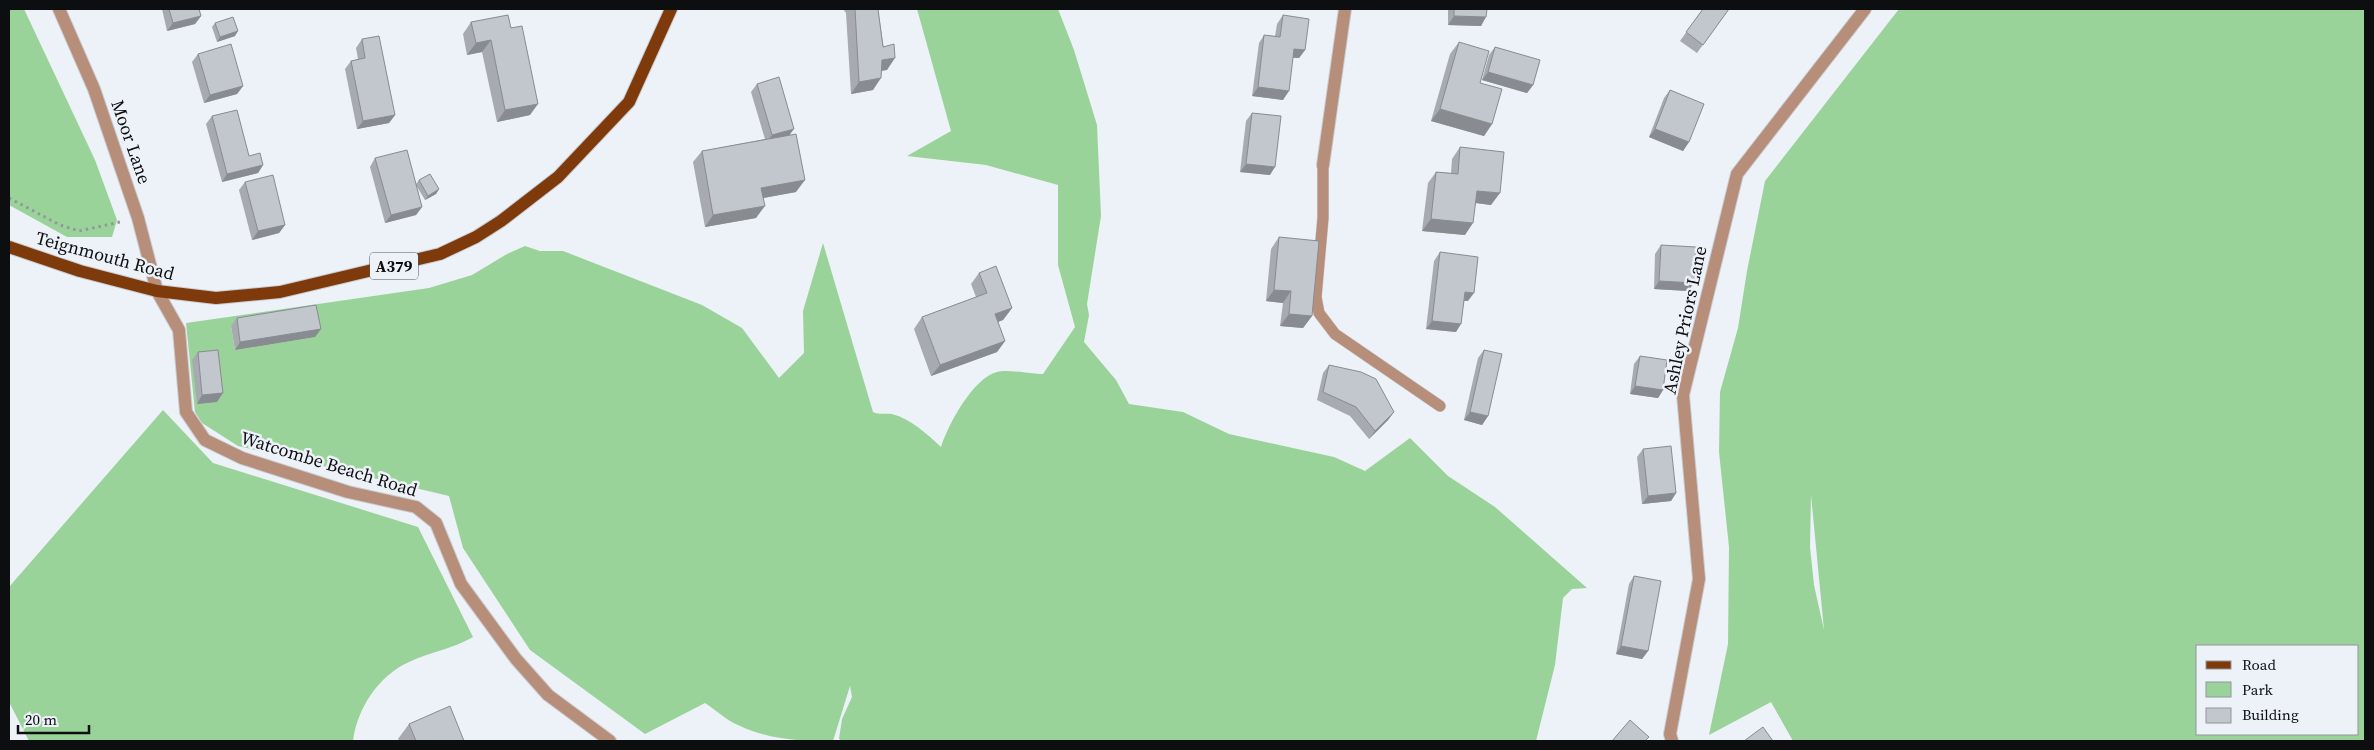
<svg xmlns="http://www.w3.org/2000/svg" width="2374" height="750" viewBox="0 0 2374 750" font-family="'Source Serif 4',serif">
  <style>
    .green { fill: #9ad399; fill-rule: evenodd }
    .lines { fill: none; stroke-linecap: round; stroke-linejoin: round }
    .service-casing { stroke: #c9cdd3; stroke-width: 12 }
    .minor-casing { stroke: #c9cdd3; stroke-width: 14 }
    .tertiary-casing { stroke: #c9cdd3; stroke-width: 14 }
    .primary-casing { stroke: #c9cdd3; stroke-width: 14 }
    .path { stroke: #93979c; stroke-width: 3; stroke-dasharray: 2.5 4; stroke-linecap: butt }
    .service { stroke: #b78e79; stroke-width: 11 }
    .minor { stroke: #b78e79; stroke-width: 12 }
    .tertiary { stroke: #b78e79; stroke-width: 12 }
    .primary { stroke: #7f3a0c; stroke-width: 12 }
    .wall { fill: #a7aab0 }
    .shaded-wall { fill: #888b90 }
    .building { fill: #c2c6cd; stroke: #888b90 }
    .labels { text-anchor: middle; stroke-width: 5; stroke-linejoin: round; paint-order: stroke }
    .shield { fill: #edf1f8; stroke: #505256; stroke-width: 1 }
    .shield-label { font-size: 16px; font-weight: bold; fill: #0c0e10 }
    .street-label { font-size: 18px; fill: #0c0e10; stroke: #edf1f8 }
  </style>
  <rect width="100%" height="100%" fill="#edf1f8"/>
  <!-- green -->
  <g class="green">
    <path d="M9 9H24L95 160 117 220 112 237H67L9 205Z"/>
    <path d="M917 9H1058L1074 50 1097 125 1101 216 1087 304 1089 315 1084 342 1116 380 1129 404 1183 412 1229 434 1334 457 1365 471 1410 438 1448 476 1495 507 1587 588 1572 589 1563 598 1555 665 1536 741H842L839 739 842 719 852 697 850 686 833 741C800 741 769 740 738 725 726 720 716 710 705 703L645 734 530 650 463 548 449 496 238 446 202 423 195 412 186 323 429 288 472 275 507 254 525 246 540 251H563L702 305 742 328 779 378 804 353 803 311 823 243 873 412C879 415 885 413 892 414 911 419 927 434 941 447 948 425 973 378 997 372 1007 369 1032 374 1043 374L1075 327 1058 265V185L986 165 907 156 951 131ZM231 326 315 337 235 350Z"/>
    <path d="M1899 9H2365V741H1793L1771 702 1709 735 1728 644 1729 547 1719 452 1720 392 1738 328 1747 271 1765 181ZM1811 495 1824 630 1814 585 1810 547ZM2198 646H2358V734H2198Z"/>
    <path d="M163 410 213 463 418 527 473 637C453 649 430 652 409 662 378 676 357 709 353 741H29L9 702V587Z"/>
  </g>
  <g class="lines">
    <!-- service casing -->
    <g class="service-casing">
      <path id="service" d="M1323 165V218L1316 297 1319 313 1335 334 1440 406"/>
    </g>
    <!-- minor casing -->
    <g class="minor-casing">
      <g id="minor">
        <path d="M1323 165 1345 9"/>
        <path d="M157 291 179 330 186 412 205 440 242 458 348 492 416 507 436 523 461 584 516 659 548 695 610 741"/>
        <path d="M1672 741 1670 734 1699 579 1683 395 1737 174 1865 9"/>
      </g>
    </g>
    <!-- tertiary casing -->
    <g class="tertiary-casing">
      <path id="tertiary" d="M59 9 94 89 138 218 157 291"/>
    </g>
    <!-- primary casing -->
    <g class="primary-casing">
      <path id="primary" d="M9 247 80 271 157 291 216 298 280 292 440 254 476 237 501 221 558 177 629 102 671 9"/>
    </g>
    <!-- path -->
    <path class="path" d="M9 198 60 225 79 231 120 222"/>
    <!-- service -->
    <use href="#service" class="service"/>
    <!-- minor -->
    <use href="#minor" class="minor"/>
    <!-- tertiary -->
    <use href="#tertiary" class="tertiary"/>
    <!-- primary -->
    <use href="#primary" class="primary"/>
  </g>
  <!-- wall -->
  <g class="wall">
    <path d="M162 9H199L201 16 195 24 167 31Z"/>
    <path d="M843 9H878L887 70 882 71 873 90 851 94 846 13Z"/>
    <path d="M1448 9H1487L1481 26 1448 25Z"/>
    <path d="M1703 9H1729L1697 53 1680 41Z"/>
    <path d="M1283 15 1305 50 1299 58H1293L1283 100 1252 96 1259 43 1264 35 1275 36 1277 24Z"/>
    <path d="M471 22 511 28 530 115 497 122 482 52 467 55 463 34Z"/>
    <path d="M215 23 235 36 217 42 212 27Z"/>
    <path d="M362 39 395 115 389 123 357 129 345 69 351 61 358 59 356 48Z"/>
    <path d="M1459 42 1492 124 1484 136 1431 121 1450 54Z"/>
    <path d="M1495 47 1533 85 1527 93 1482 80 1489 55Z"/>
    <path d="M198 54 243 86 237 94 204 103 192 62Z"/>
    <path d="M757 84 790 135 796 192 763 198 756 218 705 227 693 162 702 151 765 139 751 92Z"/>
    <path d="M1670 90 1689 142 1683 151 1649 137 1664 98Z"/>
    <path d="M1252 113 1270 175 1240 172 1246 121Z"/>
    <path d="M212 116 249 156 263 165 258 173 222 182 206 124Z"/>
    <path d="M1460 147 1491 205 1475 203 1465 235 1422 231 1428 183 1436 172 1451 173 1452 159Z"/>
    <path d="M375 158 416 184 419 180 439 189 436 194 425 200 416 185 422 207 416 215 385 223 370 167Z"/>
    <path d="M245 182 285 225 279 233 252 240 239 190Z"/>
    <path d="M1279 237 1312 316 1303 328 1280 326 1283 303 1266 301 1271 249Z"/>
    <path d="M1661 245 1688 291 1654 289 1655 254Z"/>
    <path d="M1440 252 1468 301H1464L1456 332 1426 329 1434 261Z"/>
    <path d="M979 273 1012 308 1003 320 998 322 1005 341 997 352 931 376 914 329 922 317 976 297 971 284Z"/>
    <path d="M237 318 321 329 315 337 235 350 231 326Z"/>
    <path d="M1484 350 1488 416 1482 425 1464 420 1478 358Z"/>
    <path d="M198 352 217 402 197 404 192 360Z"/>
    <path d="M1640 356 1663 390 1658 398 1630 394 1634 364Z"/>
    <path d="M1329 365 1394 412 1388 420 1369 439 1350 416 1317 400 1323 373Z"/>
    <path d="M1643 449 1676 493 1671 501 1642 504 1637 457Z"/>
    <path d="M1634 576 1648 651 1642 659 1616 654 1629 584Z"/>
    <path d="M409 724 464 741H399L398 739Z"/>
  </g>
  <!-- shaded-wall -->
  <g class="shaded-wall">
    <path d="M201 16 195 24 167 31 173 23Z"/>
    <path d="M1454 16 1486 17 1481 26 1448 25Z"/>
    <path d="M238 31 235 36 217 42 220 37Z"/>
    <path d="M491 40 482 52 467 55 476 43Z"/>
    <path d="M1294 49 1305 50 1299 58 1288 57Z"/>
    <path d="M895 58 887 70 874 71 882 60Z"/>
    <path d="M1488 72 1533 85 1527 93 1482 80Z"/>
    <path d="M881 78 873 90 851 94 859 82Z"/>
    <path d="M243 86 237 94 204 103 210 95Z"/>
    <path d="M1258 87 1289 91 1283 100 1252 96Z"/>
    <path d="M538 104 530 115 497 122 505 110Z"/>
    <path d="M1440 109 1492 124 1484 136 1431 121Z"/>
    <path d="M395 115 389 123 357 129 363 121Z"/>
    <path d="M794 129 788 137 766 143 772 135Z"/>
    <path d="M1655 129 1689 142 1683 151 1649 137Z"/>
    <path d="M1246 164 1275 167 1270 175 1240 172Z"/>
    <path d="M263 165 258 173 222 182 227 174Z"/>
    <path d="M805 180 796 192 753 200 761 188Z"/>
    <path d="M439 189 436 194 425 200 428 196Z"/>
    <path d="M1477 191 1500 193 1491 205 1469 202Z"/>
    <path d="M765 206 756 218 705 227 713 215Z"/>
    <path d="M422 207 416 215 385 223 391 215Z"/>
    <path d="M1431 219 1473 223 1465 235 1422 231Z"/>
    <path d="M285 225 279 233 252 240 258 231Z"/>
    <path d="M1659 281 1694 283 1688 291 1654 289Z"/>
    <path d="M1274 290 1291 291 1283 303 1266 301Z"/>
    <path d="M1465 292 1474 293 1468 301 1459 300Z"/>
    <path d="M1012 308 1003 320 987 326 995 314Z"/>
    <path d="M1289 314 1312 316 1303 328 1280 326Z"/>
    <path d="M1432 321 1461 324 1456 332 1426 329Z"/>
    <path d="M321 329 315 337 235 350 240 342Z"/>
    <path d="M1005 341 997 352 931 376 940 365Z"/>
    <path d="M1635 386 1663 390 1658 398 1630 394Z"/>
    <path d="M223 393 217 402 197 404 202 395Z"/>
    <path d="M1394 412 1388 420 1369 439 1375 431Z"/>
    <path d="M1470 412 1488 416 1482 425 1464 420Z"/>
    <path d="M1676 493 1671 501 1642 504 1648 496Z"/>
    <path d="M1621 646 1648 651 1642 659 1616 654Z"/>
  </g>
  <!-- building -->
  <g class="building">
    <path d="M169 9H199L201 16 173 23Z"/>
    <path d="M855 9H878L883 47 894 44 895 58 882 60 881 78 859 82Z"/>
    <path d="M1454 9H1487L1486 17 1454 16Z"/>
    <path d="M1703 9H1729L1703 45 1686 32Z"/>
    <path d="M508 15 511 28 522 26 538 104 505 110 491 40 476 43 471 22Z"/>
    <path d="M1283 15 1309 19 1305 50 1294 49 1289 91 1258 87 1264 35 1280 37Z"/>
    <path d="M233 17 238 31 220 37 215 23Z"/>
    <path d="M379 36 395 115 363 121 351 61 365 58 362 39Z"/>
    <path d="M1459 42 1489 51 1480 83 1502 89 1492 124 1440 109Z"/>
    <path d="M231 44 243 86 210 95 198 54Z"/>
    <path d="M1495 47 1540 60 1533 85 1488 72Z"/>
    <path d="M779 77 794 129 772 135 757 84Z"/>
    <path d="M1670 90 1704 104 1689 142 1655 129Z"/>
    <path d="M237 110 249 156 260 153 263 165 227 174 212 116Z"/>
    <path d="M1252 113 1281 116 1275 167 1246 164Z"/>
    <path d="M796 134 805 180 761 188 765 206 713 215 702 151Z"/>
    <path d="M1460 147 1504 152 1500 193 1477 191 1473 223 1431 219 1436 172 1458 174Z"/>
    <path d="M407 150 422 207 391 215 375 158Z"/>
    <path d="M430 174 439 189 428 196 419 180Z"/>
    <path d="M273 175 285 225 258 231 245 182Z"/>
    <path d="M1279 237 1319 241 1312 316 1289 314 1291 291 1274 290Z"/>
    <path d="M1661 245 1696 247 1694 283 1659 281Z"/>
    <path d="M1440 252 1478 257 1474 293 1465 292 1461 324 1432 321Z"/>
    <path d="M996 266 1012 308 995 314 1005 341 940 365 922 317 987 293 979 273Z"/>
    <path d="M316 305 321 329 240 342 237 318Z"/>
    <path d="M218 350 223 393 202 395 198 352Z"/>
    <path d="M1484 350 1502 354 1488 416 1470 412Z"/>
    <path d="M1640 356 1667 360 1663 390 1635 386Z"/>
    <path d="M1329 365 1361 372 1376 379 1394 412 1375 431 1356 407 1323 392Z"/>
    <path d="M1671 446 1676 493 1648 496 1643 449Z"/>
    <path d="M1634 576 1661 581 1648 651 1621 646Z"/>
    <path d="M450 706 464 741H416L409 724Z"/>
    <path d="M1630 720 1649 737 1645 741H1612Z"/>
    <path d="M1763 727 1773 741H1744Z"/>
  </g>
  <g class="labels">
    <!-- shield labels -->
    <rect class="shield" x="370" y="252.5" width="48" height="27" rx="4"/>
    <g class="shield-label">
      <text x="394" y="272">A379</text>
    </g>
    <!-- street labels -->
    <g class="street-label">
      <text transform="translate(131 142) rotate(71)" y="6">Moor Lane</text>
      <text transform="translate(105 256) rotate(15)" y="6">Teignmouth Road</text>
      <text transform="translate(1685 320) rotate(-78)" y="6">Ashley Priors Lane</text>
      <text transform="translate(329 464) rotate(17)" y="6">Watcombe Beach Road</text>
    </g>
  </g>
  <!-- border -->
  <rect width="2374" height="750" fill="none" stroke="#0c0e10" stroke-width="20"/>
  <!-- legend -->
  <rect x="2196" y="645" width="162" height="90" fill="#edf1f8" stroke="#93969b"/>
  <rect x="2206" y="661" width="25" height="8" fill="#7f3a0c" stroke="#93969b"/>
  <text x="2242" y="670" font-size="15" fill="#0c0e10">Road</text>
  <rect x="2206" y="682" width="25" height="15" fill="#9ad399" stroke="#93969b"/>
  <text x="2242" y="695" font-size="15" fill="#0c0e10">Park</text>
  <rect x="2206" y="708" width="25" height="15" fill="#c2c6cd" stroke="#93969b"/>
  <text x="2242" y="720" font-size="15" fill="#0c0e10">Building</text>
  <!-- scale -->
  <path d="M18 725v8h71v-8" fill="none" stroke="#0c0e10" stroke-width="2.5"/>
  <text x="25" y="725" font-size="15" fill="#0c0e10" stroke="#edf1f8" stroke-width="4" paint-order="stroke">20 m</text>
</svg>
